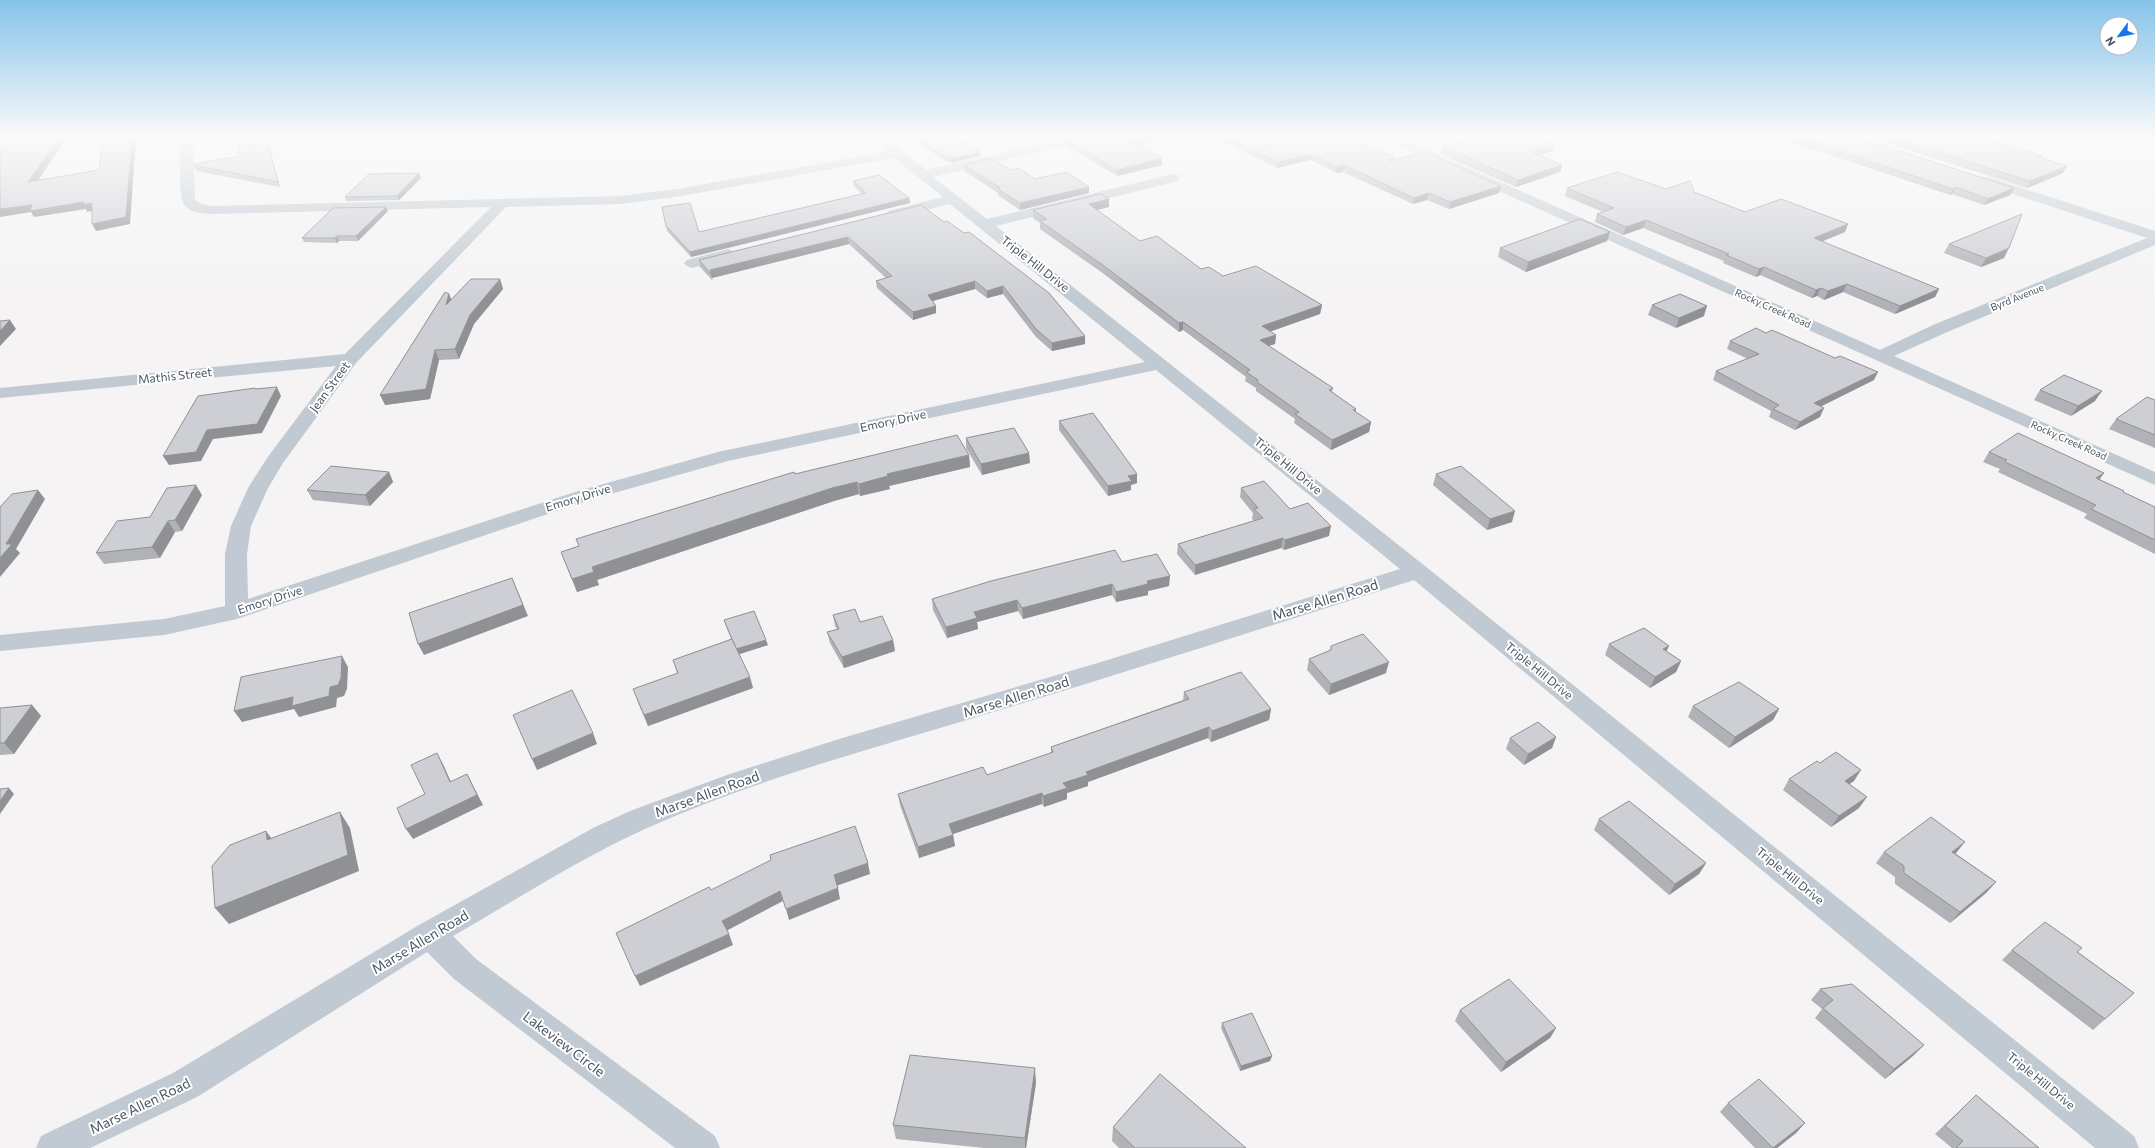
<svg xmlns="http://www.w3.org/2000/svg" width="2155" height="1148" viewBox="0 0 2155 1148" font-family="Commissioner,sans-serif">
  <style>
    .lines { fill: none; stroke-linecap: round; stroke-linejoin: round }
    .minor { fill: #c1cad2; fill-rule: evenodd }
    .wall { fill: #b0b2b7 }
    .shaded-wall { fill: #909195 }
    .building { fill: #cdcfd5; stroke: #909195 }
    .labels { text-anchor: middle; stroke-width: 4; stroke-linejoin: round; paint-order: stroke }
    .far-street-label { font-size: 10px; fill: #4a5661; stroke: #fff }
    .street-label { font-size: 12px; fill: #4a5661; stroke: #fff }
    .near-street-label { font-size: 14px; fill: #4a5661; stroke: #fff }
  </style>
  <rect width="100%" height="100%" fill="#f5f3f3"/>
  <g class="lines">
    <!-- minor -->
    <g class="minor">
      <path d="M181 138H193L195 200 201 204 211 206 620 196 676 189 886 152 871 138H885L926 170 1067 138H1088L1086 141 933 177 987 219 1173 174 1178 175 1180 178 1178 181 996 226 1425 566 2134 1136 2139 1148H2095L1414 580C1272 625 1131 671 990 713 875 748 756 779 647 828 579 859 516 900 453 936L476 959 715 1136 720 1148H675L454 979 427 952 197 1097 90 1148H36L41 1136 173 1073 419 925 593 828 630 811 727 775 839 739 1101 662 1400 569 1156 370 728 461 589 500 237 619 164 635 0 651V635L164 619 225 606V554L231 526 248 488 267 458 336 366 0 398V388L345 354 491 207 215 214C206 214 192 213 185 206 177 197 180 151 181 138ZM894 158 943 197 888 211 886 214 888 217 893 218 950 204 1145 362 718 452 575 492 248 599 247 554 251 526 268 488 283 463 356 363 506 207 620 204 676 197Z"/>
      <path d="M1385 138H1401L1880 350 1933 325 2147 238 1979 183 1977 180 1979 177H1989L2155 231V245L1945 333 1894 356 2155 472V485L1387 141Z"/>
      <path d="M728 249 733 251 736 254 733 257 692 268 687 266 684 263 687 260Z"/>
    </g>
  </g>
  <!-- wall -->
  <g class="wall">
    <path d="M267 138 280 187 196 171 194 165 239 156Z"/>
    <path d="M913 138H959L980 156 951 163 945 161Z"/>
    <path d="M1215 138H1353L1394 157 1393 160 1499 193 1449 209 1427 200 1413 204 1343 172 1336 173 1311 160 1277 168Z"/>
    <path d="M1779 138H1859L2014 188 2010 195 1984 205 1952 194 1950 195Z"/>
    <path d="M1871 138H1984L2040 158 2063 173 2027 188Z"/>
    <path d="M1068 140 1139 145 1162 165 1117 176 1068 147Z"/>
    <path d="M1442 146 1553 151 1540 155 1562 165 1560 172 1516 187 1440 154Z"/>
    <path d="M964 165 1012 170 1035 179 1089 193 1020 210 998 195V193L964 171Z"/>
    <path d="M419 173 421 178 399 200 346 201 345 197Z"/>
    <path d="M853 181 909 198 910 203 691 257 667 231 662 207 699 232 862 194 854 186Z"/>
    <path d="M1567 188 1666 189 1694 192 1745 212 1848 224 1845 232 1822 241 1939 289 1935 297 1895 314 1843 292 1824 300 1817 296 1812 298 1760 275 1756 277 1723 263 1724 261 1643 228 1623 235 1595 222 1597 214 1603 212 1565 196Z"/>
    <path d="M921 205 1085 344 1052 351 1036 337 1003 294 987 298 975 289 933 301 936 313 913 320 877 288 876 281 886 278 849 244 712 278 713 281 700 267 699 260Z"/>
    <path d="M1109 207 1097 210 1140 241 1201 269 1223 276 1322 305 1320 314 1270 331 1276 335 1275 344 1268 346 1333 388 1332 392 1356 409V412L1371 422 1369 432 1331 450 1294 423 1295 419 1256 391V388L1245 381 1246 377 1183 330 1179 332 1104 274 1040 229V223L1033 218V210Z"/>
    <path d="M388 211 358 241H339L337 243 304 242 302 238Z"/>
    <path d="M1610 232 1607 241 1526 272 1498 257 1500 248Z"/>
    <path d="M1949 244 2004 258 1981 267 1944 253Z"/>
    <path d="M500 279 503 289 474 324 459 359 439 360 430 399 385 405 449 294 451 300Z"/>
    <path d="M1652 305 1704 316 1676 328 1648 315Z"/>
    <path d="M1766 333 1874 380 1820 406V417L1795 430 1769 417 1771 411 1713 380 1716 371 1748 359 1727 349 1730 341Z"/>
    <path d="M2040 390 2095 401 2071 416 2034 400Z"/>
    <path d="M2155 400V448L2109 429 2116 419Z"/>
    <path d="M1059 421 1137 483 1131 485V490L1108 496 1059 430Z"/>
    <path d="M966 438 1029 453 1030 463 982 475 966 448Z"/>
    <path d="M1989 452 2104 473 2099 479 2123 492 2155 507V554L2084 518 2087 514 1998 472 2000 469 1983 462Z"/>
    <path d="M969 455 970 467 889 486 890 489 860 496 859 494 834 501 597 580 599 585 577 592 561 552 795 474Z"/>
    <path d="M389 472 393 482 370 506 313 500 307 490Z"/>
    <path d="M1436 474 1512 522 1487 530 1433 485Z"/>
    <path d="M1241 488 1290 509 1329 536 1284 550 1281 548 1195 575 1177 554 1178 544 1254 521 1252 519 1253 513 1240 497Z"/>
    <path d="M202 495 182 531 175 532 160 558 104 564 96 553 150 517Z"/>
    <path d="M1122 562 1169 586 1148 591V595L1116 602 1112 595 1023 619 1018 611 977 622 978 629 947 638 933 610 932 599Z"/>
    <path d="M833 615 860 622 893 640 895 651 844 668 830 643 827 632 837 629 835 626Z"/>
    <path d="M724 620 768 645 739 654 753 688 648 726 637 700 677 673 673 660 731 639Z"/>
    <path d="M1609 644 1669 646 1666 651 1681 661 1676 672 1650 688 1605 655Z"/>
    <path d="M1331 646 1386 673 1329 695 1307 670 1309 659 1330 650Z"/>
    <path d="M1184 692 1271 709 1269 720 1211 742 1208 738 1088 782V786L1067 793V799L1044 807 1042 804 953 834 955 846 919 858 900 805 898 794 987 775 1051 753V747L1183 700Z"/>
    <path d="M32 705 41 716 14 754 0 755V708Z"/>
    <path d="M1693 706 1779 709 1773 720 1729 748 1688 717Z"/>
    <path d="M1556 737 1552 748 1524 765 1506 749 1510 738Z"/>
    <path d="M1789 779 1854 781 1849 784 1859 808 1831 827 1783 790Z"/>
    <path d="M1599 819 1706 863 1699 874 1669 895 1594 830Z"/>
    <path d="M1884 852 1956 853H1955L1996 882 1986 893 1950 923 1895 884V877L1876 863Z"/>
    <path d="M2012 950 2078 952 2134 993 2093 1030 2002 960Z"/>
    <path d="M1820 989 1914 1055 1885 1079 1815 1018 1822 1009 1811 1000Z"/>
    <path d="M1460 1010 1556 1028 1550 1038 1501 1072 1455 1021Z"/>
    <path d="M1222 1023 1272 1056 1270 1061 1240 1071 1221 1028Z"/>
    <path d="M1036 1083 1026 1148H985L896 1139 893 1125Z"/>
    <path d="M1976 1095 2039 1148H1952L1935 1134Z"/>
    <path d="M1728 1103 1805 1123 1796 1133 1777 1148H1755L1720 1112Z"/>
    <path d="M1113 1127 1246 1148H1119L1112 1141Z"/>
  </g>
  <!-- shaded-wall -->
  <g class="shaded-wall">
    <path d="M59 138H67L32 189 28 182Z"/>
    <path d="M132 138H136L130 224 96 231 92 224Z"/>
    <path d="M266 138H267L280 187 278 182Z"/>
    <path d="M1141 138H1167L1131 147V140Z"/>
    <path d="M1555 144 1553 151 1529 159 1531 152Z"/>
    <path d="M980 152V156L951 163V159Z"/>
    <path d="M1312 154 1311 160 1277 168 1278 162Z"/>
    <path d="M1162 158V165L1117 176V170Z"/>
    <path d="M1344 165 1343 172 1336 173 1337 167Z"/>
    <path d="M1562 165 1560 172 1516 187 1518 180Z"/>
    <path d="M2067 166 2063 173 2027 188 2030 181Z"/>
    <path d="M419 173 421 178 399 200 397 196Z"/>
    <path d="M1501 186 1499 193 1449 209 1450 202Z"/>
    <path d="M1089 187V193L1020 210V203Z"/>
    <path d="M1956 187 1952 194 1950 195 1953 189Z"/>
    <path d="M2014 188 2010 195 1984 205 1988 199Z"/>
    <path d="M1429 193 1427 200 1413 204 1414 198Z"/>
    <path d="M909 198 910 203 691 257 690 252Z"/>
    <path d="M1109 199V207L1089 212V204Z"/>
    <path d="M84 202 92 203 96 210 87 212 86 209 34 217 31 212 0 217V209L32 205Z"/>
    <path d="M386 207 388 211 358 241 356 236Z"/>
    <path d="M1646 220 1643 228 1623 235 1626 227Z"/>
    <path d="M1848 224 1845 232 1811 246 1814 238Z"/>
    <path d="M1610 232 1607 241 1526 272 1528 262Z"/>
    <path d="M337 236 339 241 337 243 335 238Z"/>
    <path d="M848 237 849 244 712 278 710 270Z"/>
    <path d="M2009 248 2004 258 1981 267 1986 258Z"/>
    <path d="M1764 267 1760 275 1756 277 1759 269Z"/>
    <path d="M500 279 503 289 474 324 459 359 455 349 470 315Z"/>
    <path d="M975 281V289L929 302 928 295Z"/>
    <path d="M1847 284 1843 292 1824 300 1828 291Z"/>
    <path d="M1003 286V294L987 298V291Z"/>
    <path d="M1821 288 1817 296 1812 298 1816 290Z"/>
    <path d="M1939 289 1935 297 1895 314 1900 306Z"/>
    <path d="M449 294 453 304 446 305Z"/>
    <path d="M1322 305 1320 314 1261 335 1262 326Z"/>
    <path d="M936 306V313L913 320V312Z"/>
    <path d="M1707 306 1704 316 1676 328 1679 318Z"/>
    <path d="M10 320 16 329 0 346V331Z"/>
    <path d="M1183 322V330L1179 332V323Z"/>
    <path d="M1276 335 1275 344 1259 349 1260 340Z"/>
    <path d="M1085 336V344L1052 351V343Z"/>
    <path d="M435 350 439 360 430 399 385 405 380 395Z"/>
    <path d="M1878 372 1874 380 1810 412 1814 403Z"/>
    <path d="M277 387 281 396 262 433 213 439 201 461 169 465 163 456Z"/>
    <path d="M2102 391 2095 401 2071 416 2078 406Z"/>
    <path d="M1824 408 1820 417 1795 430 1800 422Z"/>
    <path d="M1371 422 1369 432 1331 450 1332 440Z"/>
    <path d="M1029 453 1030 463 982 475 981 464Z"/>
    <path d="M969 455 970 467 889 486 890 489 860 496 859 484 887 474Z"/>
    <path d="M389 472 393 482 370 506 365 495Z"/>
    <path d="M2104 473 2097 483 2096 478Z"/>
    <path d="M1137 474V483L1131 485V490L1108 496V486L1128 476Z"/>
    <path d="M857 482 859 494 834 501 597 580 599 585 577 592 572 579 592 567 832 488Z"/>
    <path d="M196 485 202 495 182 531 175 520Z"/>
    <path d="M38 490 45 499 16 549 20 553 0 577V558L6 544Z"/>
    <path d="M1515 511 1512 522 1487 530 1490 519Z"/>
    <path d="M168 521 175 532 160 558 152 547Z"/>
    <path d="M1331 526 1329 536 1284 550 1285 540Z"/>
    <path d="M1283 538 1281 548 1195 575V565Z"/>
    <path d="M1170 576 1169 586 1148 591V595L1116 602V592L1147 581Z"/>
    <path d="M512 578 528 616 424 655 418 644Z"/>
    <path d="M1112 584V595L1023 619 1022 608Z"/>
    <path d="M1017 600 1018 611 977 622 978 629 947 638 946 627 974 612Z"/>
    <path d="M766 640 768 645 737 655 736 649Z"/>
    <path d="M893 640 895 651 844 668 842 657Z"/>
    <path d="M1669 646 1664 656 1663 649Z"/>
    <path d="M342 656 348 667 347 689 344 696 337 698 336 707 299 717 294 709 242 722 234 711 330 687Z"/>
    <path d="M1681 661 1676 672 1650 688 1655 677Z"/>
    <path d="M1389 662 1386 673 1329 695 1331 684Z"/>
    <path d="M750 677 753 688 648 726 644 715Z"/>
    <path d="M32 705 41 716 14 754 4 743Z"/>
    <path d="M1271 709 1269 720 1211 742 1212 731Z"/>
    <path d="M1779 709 1773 720 1729 748 1735 737Z"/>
    <path d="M1209 727 1208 738 1088 782V786L1067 793V799L1044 807 1043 796 1063 783 1086 772Z"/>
    <path d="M593 733 597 744 537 770 532 759Z"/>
    <path d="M1556 737 1552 748 1524 765 1528 754Z"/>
    <path d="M437 753 443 764 456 793 450 782Z"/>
    <path d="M1861 770 1854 781 1838 792 1845 781Z"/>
    <path d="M467 774 483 805 413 839 406 829Z"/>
    <path d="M9 788 14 794 0 814V801Z"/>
    <path d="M1042 793V804L950 835 949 824Z"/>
    <path d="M1867 797 1859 808 1831 827 1839 816Z"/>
    <path d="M340 812 350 828 359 871 229 924 215 908Z"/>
    <path d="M266 831 278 847 267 840Z"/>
    <path d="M953 835 955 846 919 858 918 847Z"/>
    <path d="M1965 842 1956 853 1944 862 1952 852Z"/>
    <path d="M868 863 870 874 836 886 834 875Z"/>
    <path d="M1706 863 1699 874 1669 895 1675 884Z"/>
    <path d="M1996 882 1986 893 1950 923 1960 912Z"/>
    <path d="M838 888 840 899 789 920 786 909Z"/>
    <path d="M780 891 783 901 726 931 722 921Z"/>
    <path d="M729 934 733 945 640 986 635 976Z"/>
    <path d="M1556 1028 1550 1038 1501 1072 1506 1062Z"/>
    <path d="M1924 1045 1914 1055 1885 1079 1894 1069Z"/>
    <path d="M1272 1056 1270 1061 1240 1071 1241 1066Z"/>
    <path d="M1035 1068 1036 1083 1026 1148H1025V1138Z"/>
    <path d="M1805 1123 1796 1133 1777 1148H1773Z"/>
  </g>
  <!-- building -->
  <g class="building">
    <path d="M0 138H59L28 182 99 170 103 138H132L126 217 92 224V203L83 205 84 202 30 211 32 205 0 209Z"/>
    <path d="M237 138H266L278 182 194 165V164L239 156Z"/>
    <path d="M918 138H959L980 152 951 159 945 157Z"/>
    <path d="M1079 138H1141L1131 140 1162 158 1117 170 1068 140Z"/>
    <path d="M1229 138H1353L1394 157 1389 161 1424 152 1501 186 1450 202 1429 193 1414 198 1344 165 1337 167 1312 154 1278 162Z"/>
    <path d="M1475 138H1539L1555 144 1531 152 1562 165 1518 180 1442 146Z"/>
    <path d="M1801 138H1859L2014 188 1988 199 1956 187 1953 189Z"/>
    <path d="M1894 138H1984L2033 153 2042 156 2038 157 2067 166 2030 181Z"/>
    <path d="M991 159 1012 170 1019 168 1035 179 1067 172 1089 187 1020 203 998 189 1000 188 964 165Z"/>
    <path d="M1617 172 1666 189 1690 181 1694 192 1745 212 1781 199 1848 224 1814 238 1939 289 1900 306 1847 284 1828 291 1821 288 1816 290 1764 267 1759 269 1726 255 1729 254 1646 220 1626 227 1597 214 1614 208 1567 188Z"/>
    <path d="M419 173 397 196 345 197 369 174Z"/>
    <path d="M879 175 909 198 690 252 666 226 662 207 690 203 699 232 866 193 853 181Z"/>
    <path d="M1101 194 1109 199 1089 204 1140 241 1157 236 1201 269 1209 267 1223 276 1256 266 1322 305 1262 326 1276 335 1260 340 1333 388 1329 390 1356 409 1353 410 1371 422 1332 440 1295 414 1299 412 1257 382 1258 380 1246 372 1250 370 1183 322 1179 323 1104 266 1040 221 1047 219 1033 210Z"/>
    <path d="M921 205 944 222 947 221 964 233 969 232 1049 293 1085 336 1052 343 1036 329 1003 286 987 291 975 281 928 295 936 306 913 312 876 281 892 276 848 237 710 270 711 274 699 260Z"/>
    <path d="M386 207 356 236H337L335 238H302L333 208Z"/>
    <path d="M2022 214 2009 248 1986 258 1949 244Z"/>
    <path d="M1580 219 1610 232 1528 262 1500 248Z"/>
    <path d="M471 279H500L470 315 455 349 435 350 426 389 380 395 445 292 449 294 446 305Z"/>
    <path d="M1680 294 1707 306 1679 318 1652 305Z"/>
    <path d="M10 320 0 331V321Z"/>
    <path d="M1756 328 1766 333 1772 330 1835 358 1840 356 1878 372 1814 403 1824 408 1800 422 1773 409 1779 405 1716 371 1759 354 1730 341Z"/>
    <path d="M2064 375 2102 391 2078 406 2040 390Z"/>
    <path d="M277 387 257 424 207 430 196 452 163 456 198 396 255 388V389Z"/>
    <path d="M2147 397 2155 400V435L2116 419Z"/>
    <path d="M1093 413 1137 474 1128 476 1132 481 1108 486 1059 421Z"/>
    <path d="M1014 428 1029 453 981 464 966 438Z"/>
    <path d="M2018 433 2104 473 2096 478 2124 491 2123 492 2155 507V540L2091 509 2096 505 2005 462 2007 460 1989 452Z"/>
    <path d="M957 435 969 455 887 474 888 476 859 484 857 482 832 488 592 567 594 572 572 579 561 552 579 546 576 539 794 472 795 474Z"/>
    <path d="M331 466 389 472 365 495 307 490Z"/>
    <path d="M1461 466 1515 511 1490 519 1436 474Z"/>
    <path d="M1264 481 1290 509 1308 503 1331 526 1285 540 1283 538 1195 565 1178 544 1263 518 1254 509 1258 508 1241 488Z"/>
    <path d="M196 485 175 520 168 521 152 547 96 553 117 521 150 517 167 488Z"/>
    <path d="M38 490 6 544H12L0 558V507L12 494Z"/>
    <path d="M1115 550 1122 562 1157 554 1170 576 1147 581 1148 584 1116 592 1112 584 1022 608 1017 600 974 612 977 618 946 627 932 599 991 581Z"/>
    <path d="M512 578 523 605 418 644 409 613Z"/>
    <path d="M855 609 860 622 882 616 893 640 842 657 827 632 839 629 833 615Z"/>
    <path d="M754 611 766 640 736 649 724 620Z"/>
    <path d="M1644 628 1669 646 1663 649 1681 661 1655 677 1609 644Z"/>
    <path d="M1363 634 1389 662 1331 684 1309 659 1331 650V646Z"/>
    <path d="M732 639 750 677 644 715 633 689 678 673 673 660Z"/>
    <path d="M342 656 341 678 338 685 330 687 329 696 292 706 293 697 234 711 241 677Z"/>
    <path d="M1241 672 1271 709 1212 731 1209 727 1086 772 1088 775 1063 783 1067 788 1043 796 1042 793 949 824 953 835 918 847 898 794 983 767 987 775 1053 752 1051 747 1189 699 1184 692Z"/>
    <path d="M1739 682 1779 709 1735 737 1693 706Z"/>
    <path d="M572 690 593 733 532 759 513 715Z"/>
    <path d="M32 705 4 743H0V708Z"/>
    <path d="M1538 722 1556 737 1528 754 1510 738Z"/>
    <path d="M1836 752 1861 770 1845 781 1867 797 1839 816 1789 779 1817 761 1820 763Z"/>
    <path d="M437 753 450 782 467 774 477 795 406 829 397 808 425 794 411 765Z"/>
    <path d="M9 788 0 801V789Z"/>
    <path d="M1629 801 1706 863 1675 884 1599 819Z"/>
    <path d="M340 812 348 855 215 908 212 866 230 845 266 831 267 840Z"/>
    <path d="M1931 817 1965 842 1952 852 1996 882 1960 912 1904 873V866L1884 852Z"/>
    <path d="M855 826 868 863 834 875 838 888 786 909 780 891 722 921 729 934 635 976 616 933 709 887 711 890 771 860 770 855Z"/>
    <path d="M2045 922 2082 948 2077 952 2134 993 2105 1019 2012 950Z"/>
    <path d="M1509 979 1556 1028 1506 1062 1460 1010Z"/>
    <path d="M1852 984 1924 1045 1894 1069 1823 1008 1833 1000 1820 989Z"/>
    <path d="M1252 1013 1272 1056 1241 1066 1222 1023Z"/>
    <path d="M910 1055 1035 1068 1025 1138 893 1125Z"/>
    <path d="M1160 1074 1246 1148H1135L1113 1127Z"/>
    <path d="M1759 1079 1805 1123 1773 1148 1728 1103Z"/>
    <path d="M1976 1095 2039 1148H1956L1963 1141 1945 1126Z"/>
  </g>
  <!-- sky -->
  <linearGradient id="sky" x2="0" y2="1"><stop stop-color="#85c3ea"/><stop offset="0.46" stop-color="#fafafa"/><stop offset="1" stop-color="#fafafa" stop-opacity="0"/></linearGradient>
  <rect width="2155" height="298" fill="url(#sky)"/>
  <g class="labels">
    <!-- far-street labels -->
    <g class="far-street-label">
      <text transform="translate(2017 297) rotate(-22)" y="4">Byrd Avenue</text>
      <text transform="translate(1773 308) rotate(24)" y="4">Rocky Creek Road</text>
      <text transform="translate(2069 440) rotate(24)" y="4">Rocky Creek Road</text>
    </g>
    <!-- street labels -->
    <g class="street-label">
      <text transform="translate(1035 264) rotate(38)" y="4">Triple Hill Drive</text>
      <text transform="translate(175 376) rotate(-6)" y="4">Mathis Street</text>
      <text transform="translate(330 387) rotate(-54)" y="4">Jean Street</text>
      <text transform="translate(893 421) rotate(-12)" y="4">Emory Drive</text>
      <text transform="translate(1288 466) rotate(39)" y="4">Triple Hill Drive</text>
      <text transform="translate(578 498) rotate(-17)" y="4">Emory Drive</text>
      <text transform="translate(270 600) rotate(-18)" y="4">Emory Drive</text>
      <text transform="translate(1539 671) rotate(39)" y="4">Triple Hill Drive</text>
      <text transform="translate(1790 876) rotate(39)" y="4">Triple Hill Drive</text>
      <text transform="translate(2041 1081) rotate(39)" y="4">Triple Hill Drive</text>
    </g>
    <!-- near-street labels -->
    <g class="near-street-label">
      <text transform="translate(1325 600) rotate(-17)" y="5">Marse Allen Road</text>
      <text transform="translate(1016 697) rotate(-17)" y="5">Marse Allen Road</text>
      <text transform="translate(707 794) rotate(-20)" y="5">Marse Allen Road</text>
      <text transform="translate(420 942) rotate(-31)" y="5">Marse Allen Road</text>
      <text transform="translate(564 1044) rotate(37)" y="5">Lakeview Circle</text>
      <text transform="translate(140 1106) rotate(-26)" y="5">Marse Allen Road</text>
    </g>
  </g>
  <!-- north arrow -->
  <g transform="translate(2119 36) rotate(238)"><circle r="19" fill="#ffffff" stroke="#b7bbc0"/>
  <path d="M0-3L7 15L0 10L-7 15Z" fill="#1a73e8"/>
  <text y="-6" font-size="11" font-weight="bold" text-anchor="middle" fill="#4a5661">N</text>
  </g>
</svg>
